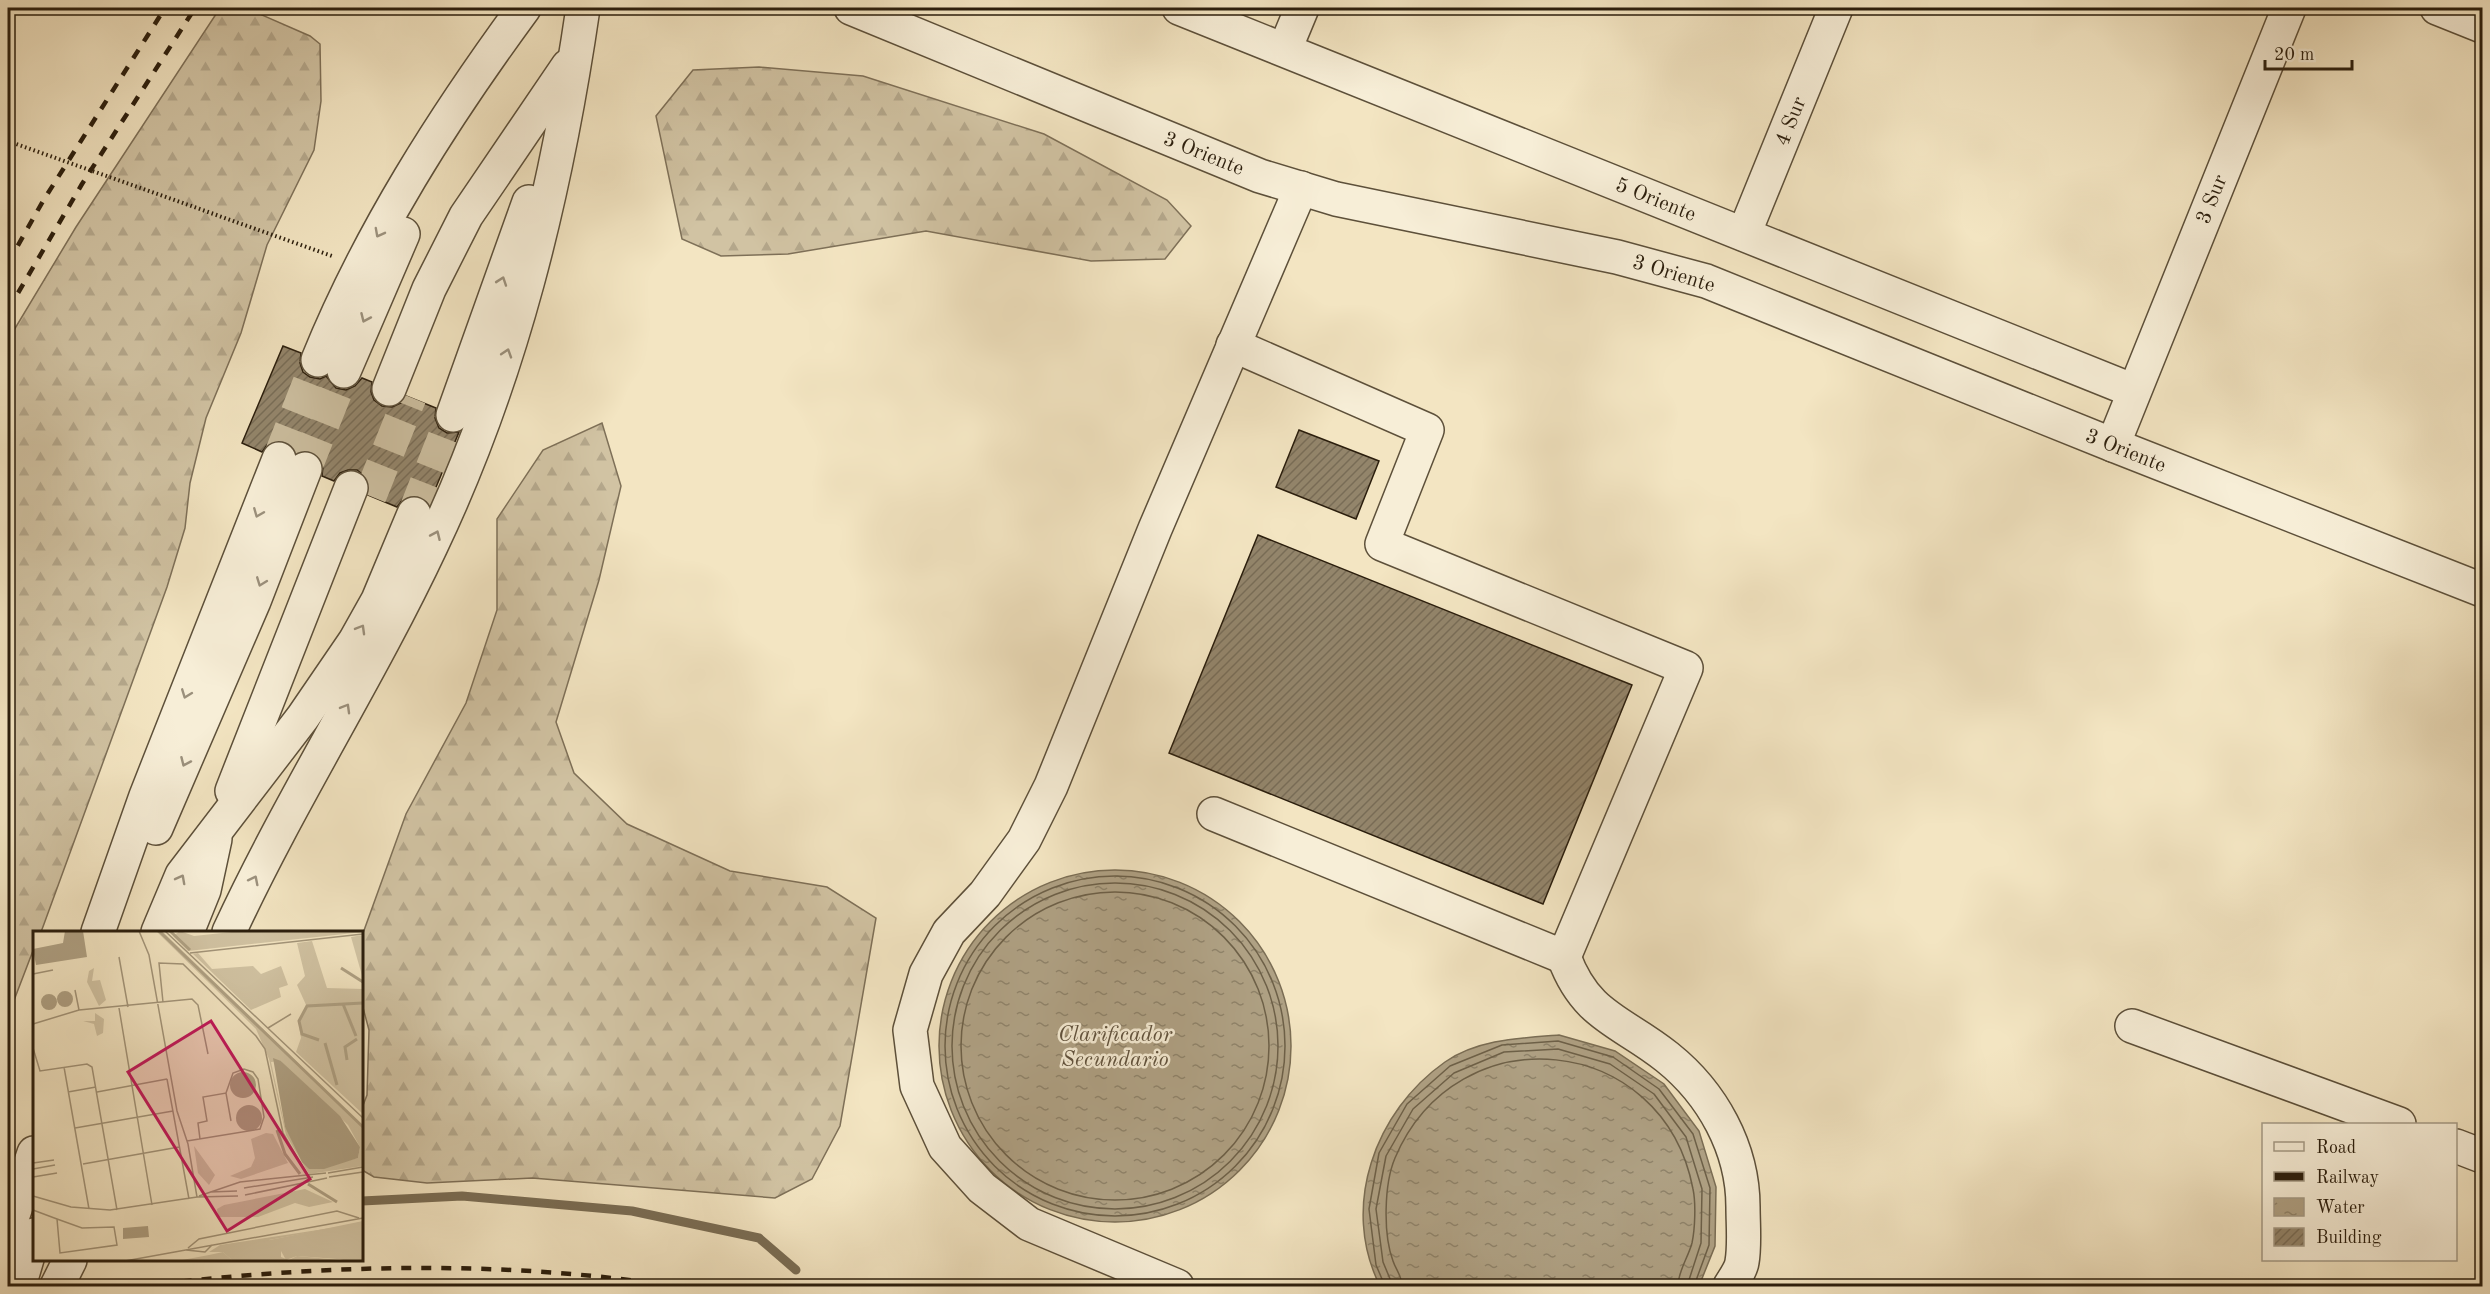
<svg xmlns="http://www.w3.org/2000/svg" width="2490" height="1294" viewBox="0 0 2490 1294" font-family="'Old Standard TT',serif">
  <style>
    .forest { fill: url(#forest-firs); stroke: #7e7058; stroke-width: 1.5 }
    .water { fill: url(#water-ripples); stroke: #7a6d54; stroke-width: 1.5 }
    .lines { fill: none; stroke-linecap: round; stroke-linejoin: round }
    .shore { stroke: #6d6048; stroke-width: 1.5 }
    .stream { stroke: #7a6d54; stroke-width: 9 }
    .building { fill: url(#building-hatch); stroke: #2b1e0d; stroke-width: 1.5 }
    .minor-tunnel { stroke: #cbbd9e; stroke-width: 33; stroke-dasharray: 33 16; stroke-linecap: butt }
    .minor-casing { stroke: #5d503a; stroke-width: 36 }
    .path { stroke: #2b1e0d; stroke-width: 4; stroke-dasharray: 1.5 3; stroke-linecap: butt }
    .minor { stroke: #f7eed7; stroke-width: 33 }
    .rail { stroke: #2b1e0d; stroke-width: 4.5; stroke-dasharray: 10 10; stroke-linecap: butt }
    .oneway { stroke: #9b907c }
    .labels { text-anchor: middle; stroke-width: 5; stroke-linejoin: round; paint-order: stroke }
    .street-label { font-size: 21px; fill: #2b1e0d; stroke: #f7eed7 }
    .water-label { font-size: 22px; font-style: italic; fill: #60523d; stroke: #f7eed7 }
    .inset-river { fill: none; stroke: #afa184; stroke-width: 3 }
    .inset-road { fill: none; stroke: #a3957a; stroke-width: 1.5 }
    .view { fill: #c2185b; fill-opacity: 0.15; stroke: #c2185b; stroke-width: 3 }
    .inset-edge { fill: none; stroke: #2b1e0d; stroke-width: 3 }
  </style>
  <defs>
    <pattern id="forest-firs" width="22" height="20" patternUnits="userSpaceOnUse" patternTransform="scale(1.5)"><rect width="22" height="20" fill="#d1c3a3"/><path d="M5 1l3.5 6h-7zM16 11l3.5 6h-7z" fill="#b4a78b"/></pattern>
    <pattern id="water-ripples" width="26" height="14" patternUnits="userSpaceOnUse" patternTransform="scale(1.5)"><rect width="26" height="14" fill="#afa184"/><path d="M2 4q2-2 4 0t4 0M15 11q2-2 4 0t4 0" fill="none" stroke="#8f836a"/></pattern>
    <pattern id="building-hatch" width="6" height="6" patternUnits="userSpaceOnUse" patternTransform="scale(1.5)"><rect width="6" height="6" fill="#93856b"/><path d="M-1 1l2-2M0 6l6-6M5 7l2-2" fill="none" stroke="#786c56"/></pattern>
  </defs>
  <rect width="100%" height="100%" fill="#f3e5c2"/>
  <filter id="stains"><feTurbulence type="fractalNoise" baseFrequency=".00333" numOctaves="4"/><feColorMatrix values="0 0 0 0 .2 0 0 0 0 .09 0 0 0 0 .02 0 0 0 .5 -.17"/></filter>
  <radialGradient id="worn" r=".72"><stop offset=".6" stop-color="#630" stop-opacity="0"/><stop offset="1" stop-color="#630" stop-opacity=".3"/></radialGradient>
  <!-- forest -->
  <g class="forest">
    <path d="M220 8H246L310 36 320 44 321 101 314 150 267 245 241 333 206 418 190 483 185 528 167 587 44 924 41 932H34V948L8 1016V340L76 227Z"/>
    <path d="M759 67 863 76 1044 134 1167 200 1191 226 1165 259 1091 261 926 231 788 254 721 256 682 239 656 116 693 70Z"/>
    <path d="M602 423 621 486 599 580 556 722 574 773 627 824 730 871 827 887 876 918 840 1126 812 1179 775 1198 532 1178 427 1183 374 1177 362 1170V1108L367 1095 369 1030 362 1004V936L406 814 466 703 497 610V519L543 450Z"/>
  </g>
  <!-- water -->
  <g class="water">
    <circle cx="1115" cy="1046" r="176"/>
    <path d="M1559 1035 1615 1051 1664 1084 1699 1131 1716 1187 1715 1246 1699 1286H1380C1340 1207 1375 1111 1445 1062 1478 1039 1521 1038 1559 1035Z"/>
  </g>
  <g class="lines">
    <!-- shore -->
    <g class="shore">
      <circle cx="1115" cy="1046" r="170"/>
      <circle cx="1115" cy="1046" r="163"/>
      <circle cx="1115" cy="1046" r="154"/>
      <path d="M1385 1286 1376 1265 1369 1209 1379 1153 1407 1104 1450 1066 1502 1045 1558 1041 1613 1057 1659 1089 1693 1134 1710 1188 1709 1245 1694 1286"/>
      <path d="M1393 1286 1383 1262 1376 1209 1386 1156 1413 1109 1454 1073 1504 1052 1558 1049 1610 1064 1654 1094 1686 1137 1702 1189 1701 1243 1687 1286"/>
      <path d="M1402 1286C1402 1276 1396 1270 1393 1261 1383 1234 1384 1184 1395 1158 1457 1012 1663 1032 1693 1189 1696 1203 1695 1229 1692 1243 1688 1258 1678 1271 1678 1286"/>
    </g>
    <!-- stream -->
    <path class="stream" d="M362 1201 462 1196 632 1211 759 1238 796 1270"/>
  </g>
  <!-- building -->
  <g class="building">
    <path d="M283 346 301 353 300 363 303 372 310 377 320 379 326 376 336 388 346 390 355 386 362 378 372 382 371 392 374 400 382 406 392 407 401 403 406 396 436 408 435 418 439 428 447 433 459 432 429 504 422 497 412 495 403 499 397 507 368 495 370 486 366 477 357 470H348L340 473 334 481 322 476 323 466 319 457 311 451 296 453 285 441H276L267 445 262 452 242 443Z"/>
    <path d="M1299 430 1379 461 1356 519 1276 487Z"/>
    <path d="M1258 535 1632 685 1543 904 1169 753Z"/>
  </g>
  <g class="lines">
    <!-- minor-tunnel -->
    <g class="minor-tunnel">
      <path d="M279 459 318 360"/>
      <path d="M305 469 344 371"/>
      <path d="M370 496 410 397"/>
      <path d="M414 514 453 415"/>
    </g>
    <!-- minor casing -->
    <g class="minor-casing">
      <g id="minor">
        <path d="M851 8 1260 176 1336 199 1617 257 1706 281 2113 445 2482 590"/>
        <path d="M1179 8 2134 391"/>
        <path d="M2437 8 2482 26"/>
        <path d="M1285 49 1302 8"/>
        <path d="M1744 234 1836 8"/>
        <path d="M318 360C369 234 444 117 524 8"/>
        <path d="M344 371 403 234"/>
        <path d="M389 389 429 289 466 216 568 66"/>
        <path d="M453 415 529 202"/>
        <path d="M2113 445 2289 8"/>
        <path d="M232 791 351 488"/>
        <path d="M1214 814 1564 957 1686 668 1382 544 1427 430 1233 345"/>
        <path d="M156 828 254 601 305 469"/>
        <path d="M98 932 146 796 279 459"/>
        <path d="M158 932 182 875 303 717 355 641 378 600 414 514"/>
        <path d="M187 932 204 890 215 839"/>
        <path d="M229 932C290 800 369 678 431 546 512 376 556 193 583 8"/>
        <path d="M1564 957C1586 1017 1622 1021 1667 1057 1712 1093 1743 1148 1743 1207 1743 1224 1745 1245 1742 1262 1741 1270 1734 1279 1730 1286"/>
        <path d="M2132 1026 2399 1124"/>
        <path d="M2456 1146 2482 1156"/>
        <path d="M8 1230 34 1153"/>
        <path d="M19 1286 34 1235"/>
        <path d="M57 1286 70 1260"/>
        <path d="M1177 1286 1029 1224 982 1188 945 1147 917 1086 910 1030 926 974 949 932 985 894 1024 840 1051 786 1155 529 1301 188"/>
      </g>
    </g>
    <!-- path -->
    <path class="path" d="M8 141 332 256"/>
    <!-- minor -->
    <use href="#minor" class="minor"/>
    <!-- rail -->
    <g class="rail">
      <path d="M8 263 43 201 165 8"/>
      <path d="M8 310 82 184 195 8"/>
      <path d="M142 1286C317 1265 497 1259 672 1286"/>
    </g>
  </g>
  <!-- one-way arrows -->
  <defs><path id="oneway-chevron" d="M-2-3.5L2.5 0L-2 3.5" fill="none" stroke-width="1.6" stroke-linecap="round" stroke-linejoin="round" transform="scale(1.5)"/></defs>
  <g class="oneway">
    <use href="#oneway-chevron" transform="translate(379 233) rotate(118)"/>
    <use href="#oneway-chevron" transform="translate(502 281) rotate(-71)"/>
    <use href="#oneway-chevron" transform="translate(365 318) rotate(114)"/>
    <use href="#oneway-chevron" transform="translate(507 353) rotate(-72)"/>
    <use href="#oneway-chevron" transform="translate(258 513) rotate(112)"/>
    <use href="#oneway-chevron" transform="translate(436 535) rotate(-66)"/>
    <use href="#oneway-chevron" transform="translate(261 582) rotate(111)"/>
    <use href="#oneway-chevron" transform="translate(361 629) rotate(-60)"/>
    <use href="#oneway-chevron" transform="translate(186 694) rotate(111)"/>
    <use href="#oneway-chevron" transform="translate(346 708) rotate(-60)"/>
    <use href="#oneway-chevron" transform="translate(185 762) rotate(114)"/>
    <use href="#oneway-chevron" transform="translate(181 879) rotate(-62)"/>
    <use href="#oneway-chevron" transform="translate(254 880) rotate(-63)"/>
  </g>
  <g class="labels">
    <!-- street labels -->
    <g class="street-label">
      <text transform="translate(1790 121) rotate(-68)" y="7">4 Sur</text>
      <text transform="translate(1204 153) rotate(22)" y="7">3 Oriente</text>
      <text transform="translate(1656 199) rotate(22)" y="7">5 Oriente</text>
      <text transform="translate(2211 199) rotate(-68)" y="7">3 Sur</text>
      <text transform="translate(1674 273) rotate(17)" y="7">3 Oriente</text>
      <text transform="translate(2126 450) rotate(22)" y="7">3 Oriente</text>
    </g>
    <!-- water labels -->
    <g class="water-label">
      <text x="1115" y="1041">Clarificador<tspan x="1115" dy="25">Secundario</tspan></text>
    </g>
  </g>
  <!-- overview -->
  <g transform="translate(33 931)">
    <rect width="330" height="330" fill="#f3e5c2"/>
    <path d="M129 0 330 195V235L276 243 253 204 236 128 223 98 124 1ZM248 130 315 194 327 216 325 227 283 238 252 196 238 131ZM147 0 161 5 208 0 330 1 155 20 140 5ZM330 4V48L318 6ZM279 10 294 57 330 58V183L263 121 268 107 265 89 274 76 264 54 272 45 264 12ZM165 22 179 38 220 35 228 43 248 35 255 54 246 57 248 66 218 79 160 23ZM311 295 236 309 239 320H248V326L256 329 264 325 307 329 330 323V330H200L190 321H176L187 314Z" fill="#d1c3a3" fill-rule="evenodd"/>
    <path d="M61 37 59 50 67 49 73 69 66 75 54 51 56 40ZM62 82 71 88 70 102 64 105 61 93 50 90H62ZM233 202 240 203 255 232 208 248 197 245 218 236 222 227 218 208ZM161 215 182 244 176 254 165 242ZM272 258 300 271 276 276 262 272 225 286H185L184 278 191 274ZM330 290V323L317 329 264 325 253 329 248 320H235L229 314 232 310ZM190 321 200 330H144L176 324Z" fill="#d1c3a3"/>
    <path d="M32 0H50L54 26 3 34 0 18 30 12ZM24 68a8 8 0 1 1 16 0a8 8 0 1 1-16 0ZM8 71a8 8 0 1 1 16 0a8 8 0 1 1-16 0ZM240 127 248 130 307 185 327 216 325 227 291 238H276L269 231 252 196ZM197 154a13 13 0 1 1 26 0a13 13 0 1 1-26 0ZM203 187a13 13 0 1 1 26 0a13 13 0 1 1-26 0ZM115 295 116 306 90 308V297Z" fill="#afa184"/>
    <path class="inset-river" d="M126 0 330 196M137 0 157 19M308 37 330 51M310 73 323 105M286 109 269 103 266 90 274 75 330 72M292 112 304 154M314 129 312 116 324 108M244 199 252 223 267 243M275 253 304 271"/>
    <path class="inset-road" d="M106 0 116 24 144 180 155 213 164 266M132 0 330 187M157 22 330 3M86 26 95 76M0 43 20 39M42 59 46 79M130 71 126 32 150 33 223 105 232 118 250 202 275 245M86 77 119 274M0 93 46 79 159 68 165 74 175 123M235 97 258 83M0 117 7 140 54 133 59 136 84 279M31 136 56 278M134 148 156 268M35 161 63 156M64 161 134 148M42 197 140 180M167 208 165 192 174 190 170 166 193 162 198 190M154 210 227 198 231 186 225 148 220 141 211 138 200 142 193 162M0 232 21 229M50 233 146 216M0 238 22 234M295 242 330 236M0 246 24 242M296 246 330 241M211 257 280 246M177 261 204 260M212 264 294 247M0 265 38 276 77 279 164 266 205 265M166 265 207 251 293 242M0 279 24 288 49 297 81 296 84 314 27 322 24 288M155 317 166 308 304 280 326 287M153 319 172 321 179 314M92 330 330 287"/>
    <path class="view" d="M178 90 277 248 194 300 95 141Z"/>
    <rect width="330" height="330" class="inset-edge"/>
  </g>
  <!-- margin -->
  <rect width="2490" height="1294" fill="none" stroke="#f3e5c2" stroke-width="30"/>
  <rect x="9" y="9" width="2472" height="1276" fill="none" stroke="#2b1e0d" stroke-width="3"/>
  <rect x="15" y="15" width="2460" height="1264" fill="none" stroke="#2b1e0d" stroke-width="1.5"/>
  <!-- legend -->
  <rect x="2262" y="1123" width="195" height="138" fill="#f7eed7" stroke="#a59b86" stroke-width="1.5"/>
  <rect x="2274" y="1142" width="30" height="9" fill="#f7eed7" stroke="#a59b86" stroke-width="1.5"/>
  <text x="2316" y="1153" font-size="18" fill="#2b1e0d">Road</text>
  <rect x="2274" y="1172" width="30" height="9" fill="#2b1e0d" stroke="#a59b86" stroke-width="1.5"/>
  <text x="2316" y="1183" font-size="18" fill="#2b1e0d">Railway</text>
  <rect x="2274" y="1198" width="30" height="18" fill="url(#water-ripples)" stroke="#a59b86" stroke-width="1.5"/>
  <text x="2316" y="1213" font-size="18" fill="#2b1e0d">Water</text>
  <rect x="2274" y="1228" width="30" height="18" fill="url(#building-hatch)" stroke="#a59b86" stroke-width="1.5"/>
  <text x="2316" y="1243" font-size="18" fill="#2b1e0d">Building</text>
  <!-- scale -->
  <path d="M2265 60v9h87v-9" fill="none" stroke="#2b1e0d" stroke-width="3"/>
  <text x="2274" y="60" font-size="18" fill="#2b1e0d" stroke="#f7eed7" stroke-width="4.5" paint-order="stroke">20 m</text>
  <rect width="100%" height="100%" filter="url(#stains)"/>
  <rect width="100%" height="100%" fill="url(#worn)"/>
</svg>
